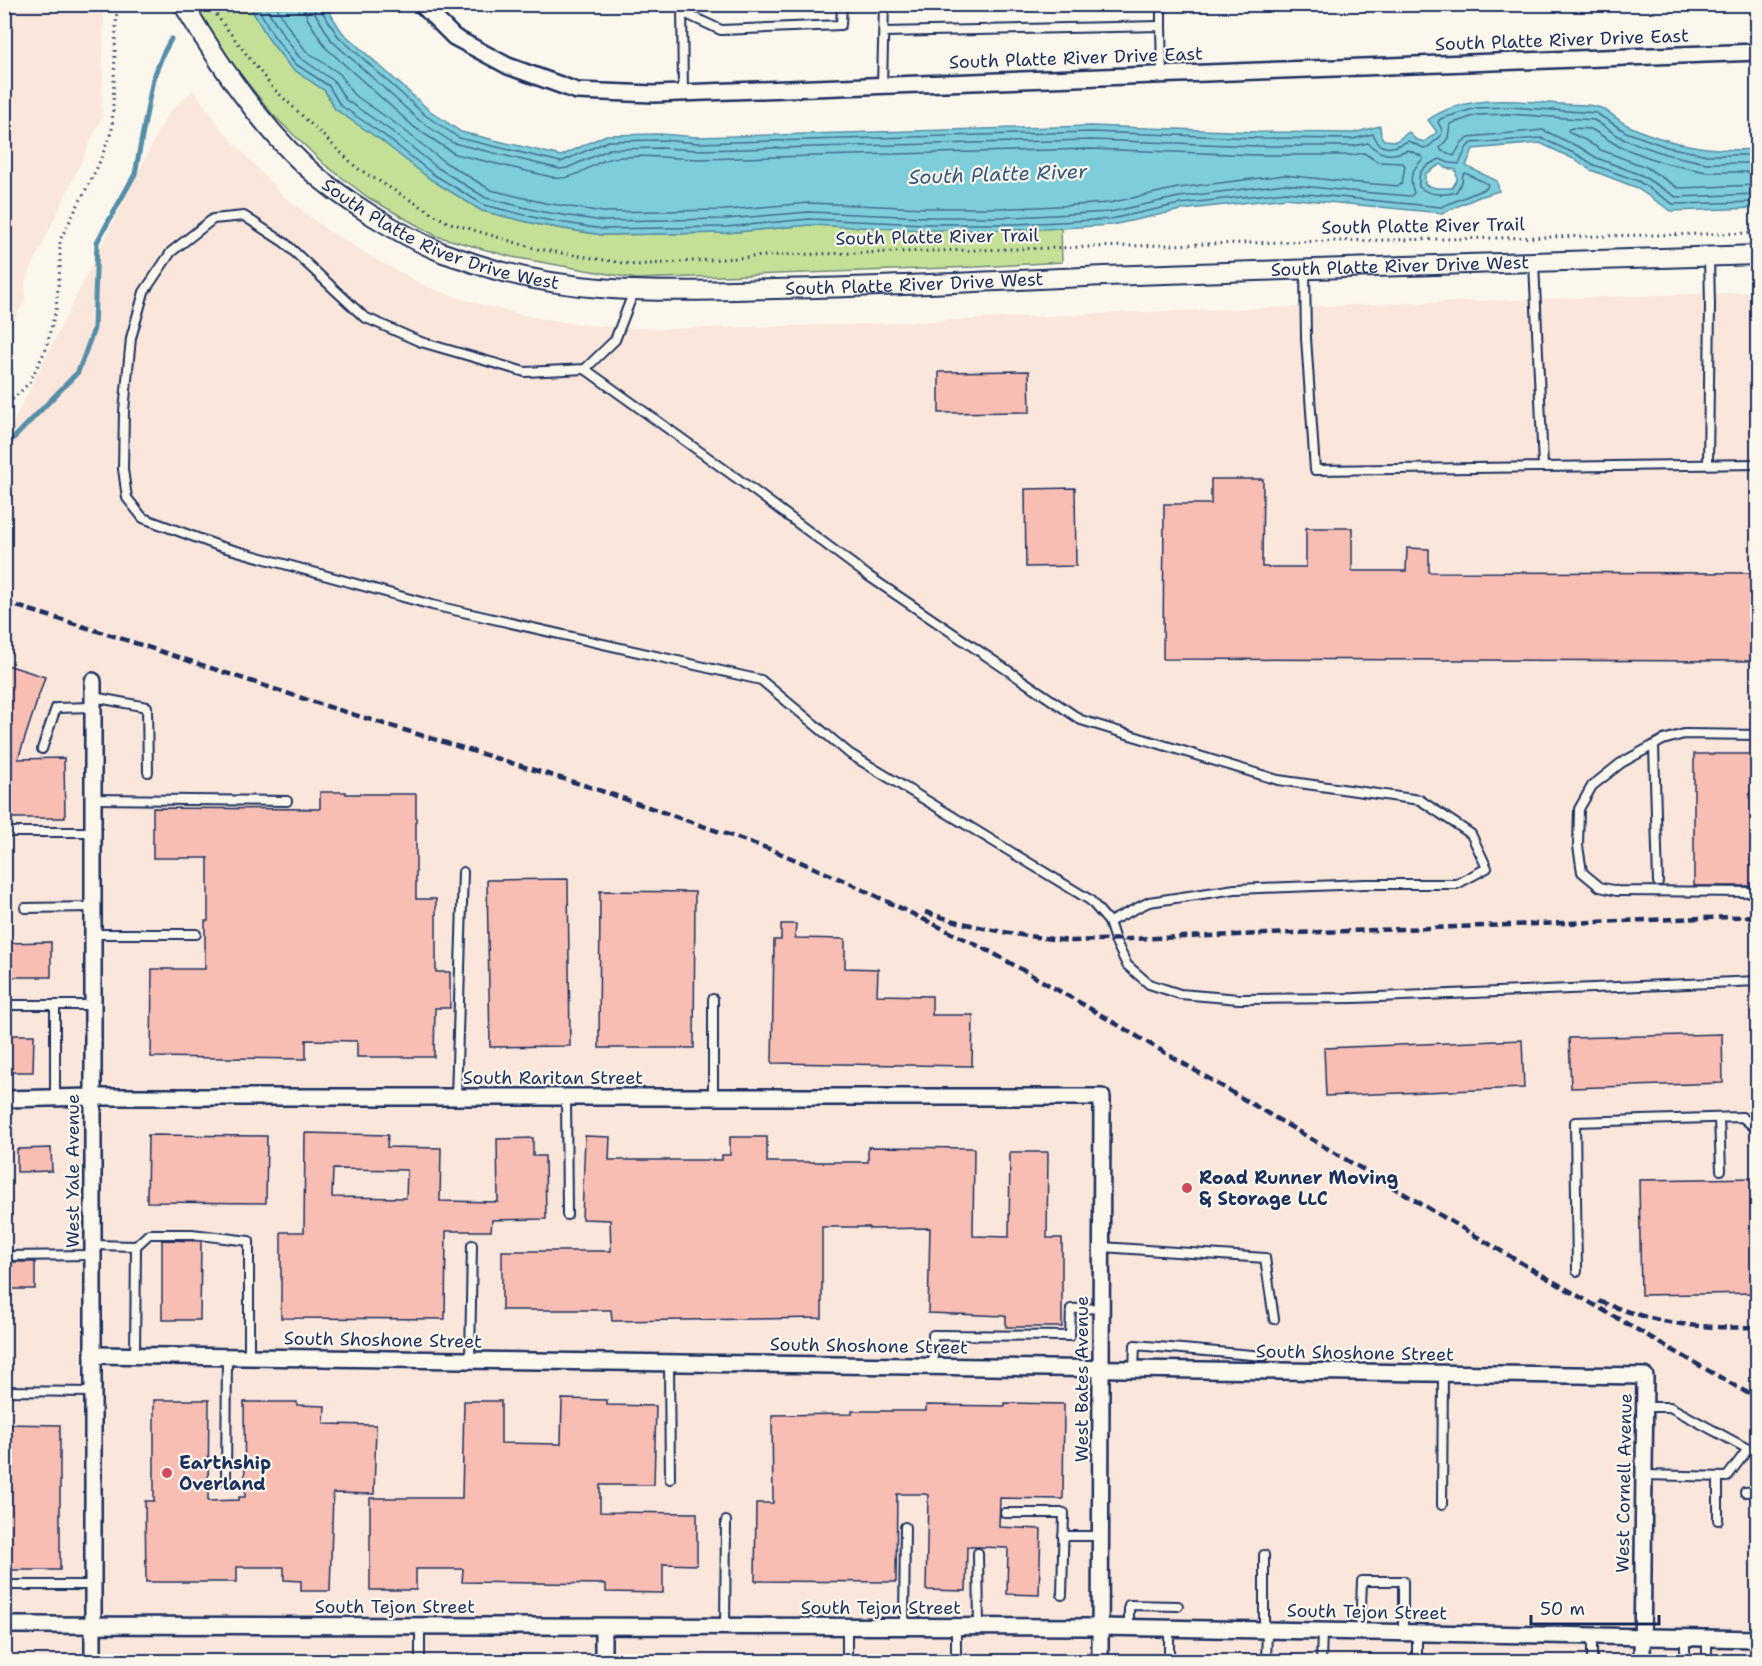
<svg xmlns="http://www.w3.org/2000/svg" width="1762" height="1666" viewBox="0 0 1762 1666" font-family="'Shantell Sans',sans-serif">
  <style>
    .built { fill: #fae6db }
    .green { fill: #c4e097; stroke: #70887a; stroke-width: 1.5 }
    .water { fill: #7ecdda; stroke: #568ea8; stroke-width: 1.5; fill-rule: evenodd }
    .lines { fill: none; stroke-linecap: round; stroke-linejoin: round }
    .shore { stroke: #436e90; stroke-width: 1.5 }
    .stream { stroke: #568ea8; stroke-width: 5 }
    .building { fill: #f8bdb3; stroke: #1b2f5e; stroke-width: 1.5; fill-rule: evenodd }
    .service-casing { stroke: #1b2f5e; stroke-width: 12 }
    .minor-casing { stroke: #1b2f5e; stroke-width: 20 }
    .tertiary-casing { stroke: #1b2f5e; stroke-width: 22 }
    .path { stroke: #1b2f5e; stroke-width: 3; stroke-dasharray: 1.5 4.5; stroke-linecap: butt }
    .service { stroke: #fbf7ec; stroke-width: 8 }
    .minor { stroke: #fbf7ec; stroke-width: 15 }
    .tertiary { stroke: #fbf7ec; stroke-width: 18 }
    .rail { stroke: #1b2f5e; stroke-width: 4.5; stroke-dasharray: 9 4.5; stroke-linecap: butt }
    .poi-dot { fill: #d1495b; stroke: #fbf7ec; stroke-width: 2 }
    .labels { text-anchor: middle; stroke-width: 4.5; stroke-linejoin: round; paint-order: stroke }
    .street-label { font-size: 18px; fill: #1b2f5e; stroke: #fbf7ec }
    .poi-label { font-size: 18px; font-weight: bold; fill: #1b2f5e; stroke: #fbf7ec; text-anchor: start }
    .water-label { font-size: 20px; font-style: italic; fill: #34567d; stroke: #fbf7ec }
  </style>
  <rect width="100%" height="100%" fill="#fbf7ec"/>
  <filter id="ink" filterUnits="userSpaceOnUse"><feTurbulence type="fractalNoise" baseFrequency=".0167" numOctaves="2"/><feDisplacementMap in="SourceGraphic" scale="12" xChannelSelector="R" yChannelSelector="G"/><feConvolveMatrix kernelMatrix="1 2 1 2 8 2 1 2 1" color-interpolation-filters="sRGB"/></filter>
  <g filter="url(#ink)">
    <!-- built -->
    <g class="built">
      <path d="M5 4 104 5 102 117 25 282V300L5 337Z"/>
      <path d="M193 90 224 132 282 195 327 230 377 260 427 287 482 305 532 317 584 325 657 329 841 325 1141 312 1757 292V1661H5L4 633 8 634 11 427 167 115Z"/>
    </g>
    <!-- green -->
    <path class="green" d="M196 5H249L268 38 290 67 325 91 335 109 382 141 430 179 482 211 540 225 602 235 726 233 809 225 1016 230 1061 228 1062 262 977 267 637 279 512 257 436 236 369 198 324 164 273 115 224 53Z"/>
    <!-- water -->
    <path class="water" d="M249 5H325L342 32 429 110 461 132 561 156 606 135 661 134 697 137 1091 126 1257 132 1353 133 1380 126 1381 136 1384 140 1396 141 1409 132 1415 139 1424 142 1437 132 1428 120C1465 93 1519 101 1561 104 1573 105 1587 104 1598 107 1609 110 1618 121 1629 126 1668 145 1714 152 1757 149V208L1671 211 1635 187 1591 170 1576 160 1540 143 1473 149 1466 166 1497 181 1499 191 1479 197 1442 213 1286 198 1181 210 1112 225 1061 228 1016 230H925L809 225 726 233 602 235 540 225 482 211 430 179 382 141 335 109 325 91 290 67 268 38ZM1441 164 1446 168 1456 170 1457 180 1452 188H1436L1425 185V174Z"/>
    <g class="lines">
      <!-- shore -->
      <g class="shore">
        <path d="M256 4 273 35 294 63 329 86 340 105 385 136 433 174 484 205 541 219 602 229 726 227 809 219 925 224H1015L1060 222 1111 219 1180 204 1286 192 1441 207 1487 188 1488 184 1465 173 1463 175 1462 182 1456 192C1444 196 1429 195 1419 187 1417 169 1425 166 1440 159L1449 163 1459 164 1467 147 1472 143 1541 138 1578 155 1594 165 1638 181 1673 204 1758 202"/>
        <path d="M264 4 280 30 299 57 334 81 346 100 390 130 438 168 486 198 543 212 603 221 725 219 809 212 925 217H1015L1110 212 1179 197 1285 184 1348 191 1411 196 1414 193C1408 178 1412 169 1423 159L1421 156 1408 150C1390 157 1381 156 1368 143L1353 146H1257L1091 140 698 150 661 148 610 149 567 168 560 169 453 143 420 121 332 41 315 13 313 4"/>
        <path d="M275 4 287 25 306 51 340 74 353 94 395 123 443 161 491 190 545 203 603 212 725 210 809 203 925 208H1015L1059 206 1109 203 1178 188 1285 175 1349 182 1399 186 1402 183 1405 166 1403 163 1378 162 1364 153 1353 155H1256L1091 149 698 159C670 158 641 154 613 158 594 161 577 180 556 178L455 154 414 127 326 48 307 18 304 4"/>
        <path d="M320 4 321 10 338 36 425 115 459 138 561 162 608 141 661 140 698 143 1091 132 1257 138 1353 139 1373 134C1375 137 1376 140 1378 143 1386 152 1400 145 1408 141L1424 148 1428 147 1441 136 1442 130 1438 122 1440 119 1476 108 1510 107 1596 113 1626 132 1667 147 1707 155H1758"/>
        <path d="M1758 163H1706L1665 154 1623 139 1594 120 1509 114 1477 115 1450 124 1448 138 1440 148 1442 151 1454 156 1462 142 1469 137 1543 130 1581 148 1597 158 1641 175 1676 197 1758 194"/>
        <path d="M1758 172H1706L1664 163 1620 147 1591 129 1571 128 1568 130 1570 133 1585 140 1601 150 1646 167 1678 188 1758 185"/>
      </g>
      <!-- stream -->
      <path class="stream" d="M4 452 8 444 78 372 94 329 97 242 135 174 153 79 163 54 171 39"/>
    </g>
    <!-- building -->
    <g class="building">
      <path d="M1029 371 1030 412 939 413V372Z"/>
      <path d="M1211 479H1263L1262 567H1306V528H1352V571H1406L1407 548 1429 549V572L1758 573V661L1163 659 1164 504H1211Z"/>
      <path d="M1075 488 1076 566 1026 567 1025 489Z"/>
      <path d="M4 664 45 677 18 759 64 758 65 818H4Z"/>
      <rect x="1694" y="754" width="64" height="132"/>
      <path d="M320 792H346V794H416V899H436V972H450V1008H435L434 1057H357V1041L306 1040V1059L151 1057 152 969H205V921H208V858H153V808L320 809Z"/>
      <path d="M568 879 570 1046 490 1047 487 880Z"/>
      <path d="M600 891 695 892 694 1048H599Z"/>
      <path d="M781 924H796L795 938 845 939V968L878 969 877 995 932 996V1015H973L972 1066 772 1063 774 940H781Z"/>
      <path d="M51 942V977H4V943Z"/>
      <path d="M1722 1034 1723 1083 1571 1088 1569 1038Z"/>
      <path d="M4 1035H34L33 1072H4Z"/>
      <path d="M1522 1040 1524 1088 1326 1096 1324 1048Z"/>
      <path d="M305 1133 388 1135 387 1147 441 1148 440 1201 498 1202 497 1139 533 1138V1156H545L546 1219 492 1220 491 1231H446L445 1319 281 1318V1232H304ZM333 1169 407 1170 406 1198 332 1197Z"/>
      <path d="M148 1135 267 1136 266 1203 147 1202Z"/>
      <path d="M585 1136 610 1137 609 1160H722V1155H730V1137H767V1162H868V1147L974 1148 973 1236 1009 1237 1010 1152H1048L1047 1238H1062V1327H1006V1316L928 1313 930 1228 869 1229V1227H822V1318L612 1321 611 1310H502V1251H611L610 1220 582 1219Z"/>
      <path d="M51 1148 52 1171 17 1172V1149Z"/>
      <path d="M1758 1178V1293L1641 1295 1639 1180Z"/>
      <path d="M162 1240 201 1241 200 1320H162Z"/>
      <rect x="4" y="1262" width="31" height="27"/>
      <path d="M562 1399 607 1400V1405L656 1406 654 1485H600V1512L697 1513V1565L663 1564V1593L606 1592V1584L462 1582 463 1569H416V1590H370V1498H462L464 1401H501V1443L561 1444Z"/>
      <path d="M154 1400H209L208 1501 239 1500V1497H245L244 1402H297V1405L325 1406 324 1424 376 1425 374 1494 333 1493 330 1591H301V1581L284 1580V1567H237V1582H146L145 1501H154Z"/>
      <path d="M1005 1403 1064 1404 1063 1499 1000 1498 999 1527 1041 1529 1039 1595 1007 1594 1008 1548 979 1547H967L966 1591 926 1590 928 1495 925 1494H897L896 1582 755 1581 756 1503H773L772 1415 852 1414V1411H926V1405L1005 1406Z"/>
      <path d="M4 1424 60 1425V1570H4Z"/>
    </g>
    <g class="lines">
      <!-- service casing -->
      <g class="service-casing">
        <g id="service">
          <path d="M682 4 683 93"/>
          <path d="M1161 4V26"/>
          <path d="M682 12 721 30 841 25 842 4"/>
          <path d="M884 32 1161 26 1162 75"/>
          <path d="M882 85 884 4"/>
          <path d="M1305 269 1306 338 1315 470 1543 467 1534 262"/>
          <path d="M634 291 615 340 585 369 525 372 421 342 364 317 285 243 244 216 213 219 171 252 144 292 131 338 124 411 123 469 127 498 143 518 219 546 432 605 761 680 850 754 1090 900 1109 922 1115 940 1127 965 1149 984 1180 994 1239 999 1355 998 1758 981"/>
          <path d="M585 369 756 492 867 575 1081 720 1278 780 1420 800 1471 834 1487 868 1457 884H1365L1235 889 1149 902 1109 922"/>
          <path d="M1708 464 1710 305 1709 257"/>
          <path d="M1543 467 1758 464"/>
          <path d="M93 697 147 707 148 772"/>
          <path d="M1758 735 1684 734 1663 740 1621 763 1592 786 1579 809 1578 846 1582 872 1600 887 1617 891 1758 892"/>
          <path d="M1654 746 1658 882"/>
          <path d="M42 749 56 708 93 707"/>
          <path d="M93 799 287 801"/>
          <path d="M4 832H93"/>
          <path d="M25 908 93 907"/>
          <path d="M93 934H196"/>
          <path d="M713 999V1097"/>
          <path d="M4 1005H93"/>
          <path d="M456 1097 463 872"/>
          <path d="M566 1097 567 1215"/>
          <path d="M55 1098V1005"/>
          <path d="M1719 1118 1721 1170"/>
          <path d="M93 1245 136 1246 135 1356"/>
          <path d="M136 1246 149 1234H192L249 1241V1358"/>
          <path d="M1102 1247 1265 1258 1274 1319"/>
          <path d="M4 1256 93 1255"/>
          <path d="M1577 1271 1575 1122 1742 1117 1758 1130"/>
          <path d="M470 1360 472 1245"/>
          <path d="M669 1363 670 1479"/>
          <path d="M933 1367V1335L1070 1336 1071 1309 1102 1308"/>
          <path d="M1134 1369 1135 1345 1264 1356"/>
          <path d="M4 1391 93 1392"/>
          <path d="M1644 1475 1727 1477 1748 1449 1670 1407H1644"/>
          <path d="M226 1481 227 1357"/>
          <path d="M1745 1492 1758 1491"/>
          <path d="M1442 1505 1443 1374"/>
          <path d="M1005 1513H1064L1062 1595"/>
          <path d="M1718 1520V1477"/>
          <path d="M1063 1536H1101"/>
          <path d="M978 1553 979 1628"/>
          <path d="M1264 1555V1630"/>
          <path d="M4 1585H93"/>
          <path d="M725 1627 726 1521"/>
          <path d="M904 1627 905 1527"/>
          <path d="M1129 1628V1605L1178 1606"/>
          <path d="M1360 1632 1362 1581H1403V1632"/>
          <path d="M1417 1633V1662"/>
          <path d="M420 1662V1626"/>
          <path d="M847 1662V1628"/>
          <path d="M956 1662V1628"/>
          <path d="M1169 1662V1628"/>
          <path d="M1266 1662 1267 1630"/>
          <path d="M1321 1662 1322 1631"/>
          <path d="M1592 1662V1636"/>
          <path d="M1685 1662V1638"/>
          <path d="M1707 1662V1638"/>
        </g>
      </g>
      <!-- minor casing -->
      <g class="minor-casing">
        <g id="minor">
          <path d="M421 4 454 37 508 66 577 91 654 94 1758 52"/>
          <path d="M4 1099 93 1097H1102L1100 1662"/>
          <path d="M93 1355 1645 1376 1642 1662"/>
          <path d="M4 1625 1100 1627 1758 1639"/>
          <path d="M93 1662V681"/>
          <path d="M603 1662V1627"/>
        </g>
      </g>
      <!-- tertiary casing -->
      <g class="tertiary-casing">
        <g id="tertiary">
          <path id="s1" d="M183 4C218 62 256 120 305 166 341 199 397 233 441 252 451 256 463 259 473 263 575 297 670 291 775 289 885 287 995 281 1105 276 1323 267 1540 263 1758 255"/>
        </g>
      </g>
      <!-- path -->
      <g class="path">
        <path d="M211 4 217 16 272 87 357 168 447 222 537 249 635 265 780 255 1284 242 1758 233"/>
        <path d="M4 408 29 383 46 349 56 309 60 267V240L98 166 112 130 117 4"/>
      </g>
      <!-- service -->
      <use href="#service" class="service"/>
      <!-- minor -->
      <use href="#minor" class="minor"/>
      <!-- tertiary -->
      <use href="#tertiary" class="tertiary"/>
      <!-- rail -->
      <g class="rail">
        <path d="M4 602 120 638 326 706 593 788 775 851 847 882 991 952 1084 1005 1535 1271 1758 1399"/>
        <path d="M925 912C974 928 1022 937 1073 941L1758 916"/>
        <path d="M1599 1301C1656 1324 1697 1329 1758 1327"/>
      </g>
    </g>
  </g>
  <!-- markers -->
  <g class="poi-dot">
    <circle cx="1187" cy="1188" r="6"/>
    <circle cx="167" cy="1473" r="6"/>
  </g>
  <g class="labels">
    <!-- street labels -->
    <g class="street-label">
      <text transform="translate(1562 40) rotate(-2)" y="6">South Platte River Drive East</text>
      <text transform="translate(1076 58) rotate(-2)" y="6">South Platte River Drive East</text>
      <text transform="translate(1423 226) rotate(-1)" y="6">South Platte River Trail</text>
      <text dy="6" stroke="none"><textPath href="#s1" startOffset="358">South Platte River Drive West</textPath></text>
      <text transform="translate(937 237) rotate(-1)" y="6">South Platte River Trail</text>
      <text dy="6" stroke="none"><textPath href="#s1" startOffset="1329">South Platte River Drive West</textPath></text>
      <text dy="6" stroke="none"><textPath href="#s1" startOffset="843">South Platte River Drive West</textPath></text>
      <text x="553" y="1084">South Raritan Street</text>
      <text transform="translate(73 1171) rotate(-90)" y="6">West Yale Avenue</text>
      <text transform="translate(383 1340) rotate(1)" y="6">South Shoshone Street</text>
      <text transform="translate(869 1346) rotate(1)" y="6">South Shoshone Street</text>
      <text transform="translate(1355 1353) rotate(1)" y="6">South Shoshone Street</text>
      <text transform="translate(1082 1379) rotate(-90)" y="6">West Bates Avenue</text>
      <text transform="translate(1624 1483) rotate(-89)" y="6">West Cornell Avenue</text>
      <text x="395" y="1613">South Tejon Street</text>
      <text x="881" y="1614">South Tejon Street</text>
      <text transform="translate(1367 1612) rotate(1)" y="6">South Tejon Street</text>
    </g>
    <!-- poi labels -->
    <g class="poi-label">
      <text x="1199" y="1184">Road Runner Moving<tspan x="1199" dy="21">&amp; Storage LLC</tspan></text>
      <text x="179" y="1469">Earthship<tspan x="179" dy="21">Overland</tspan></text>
    </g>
    <!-- water labels -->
    <g class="water-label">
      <text transform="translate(998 174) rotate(-2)" y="7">South Platte River</text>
    </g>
  </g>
  <!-- margin -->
  <rect width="1762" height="1666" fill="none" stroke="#fbf7ec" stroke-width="24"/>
  <rect x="12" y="12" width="1738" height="1642" fill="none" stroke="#1b2f5e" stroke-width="2" filter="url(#ink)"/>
  <!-- scale -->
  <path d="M1531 1615v9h128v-9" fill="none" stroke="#1b2f5e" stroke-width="3"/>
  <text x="1540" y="1615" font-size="18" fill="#1b2f5e" stroke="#fbf7ec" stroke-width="4.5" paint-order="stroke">50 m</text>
</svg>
